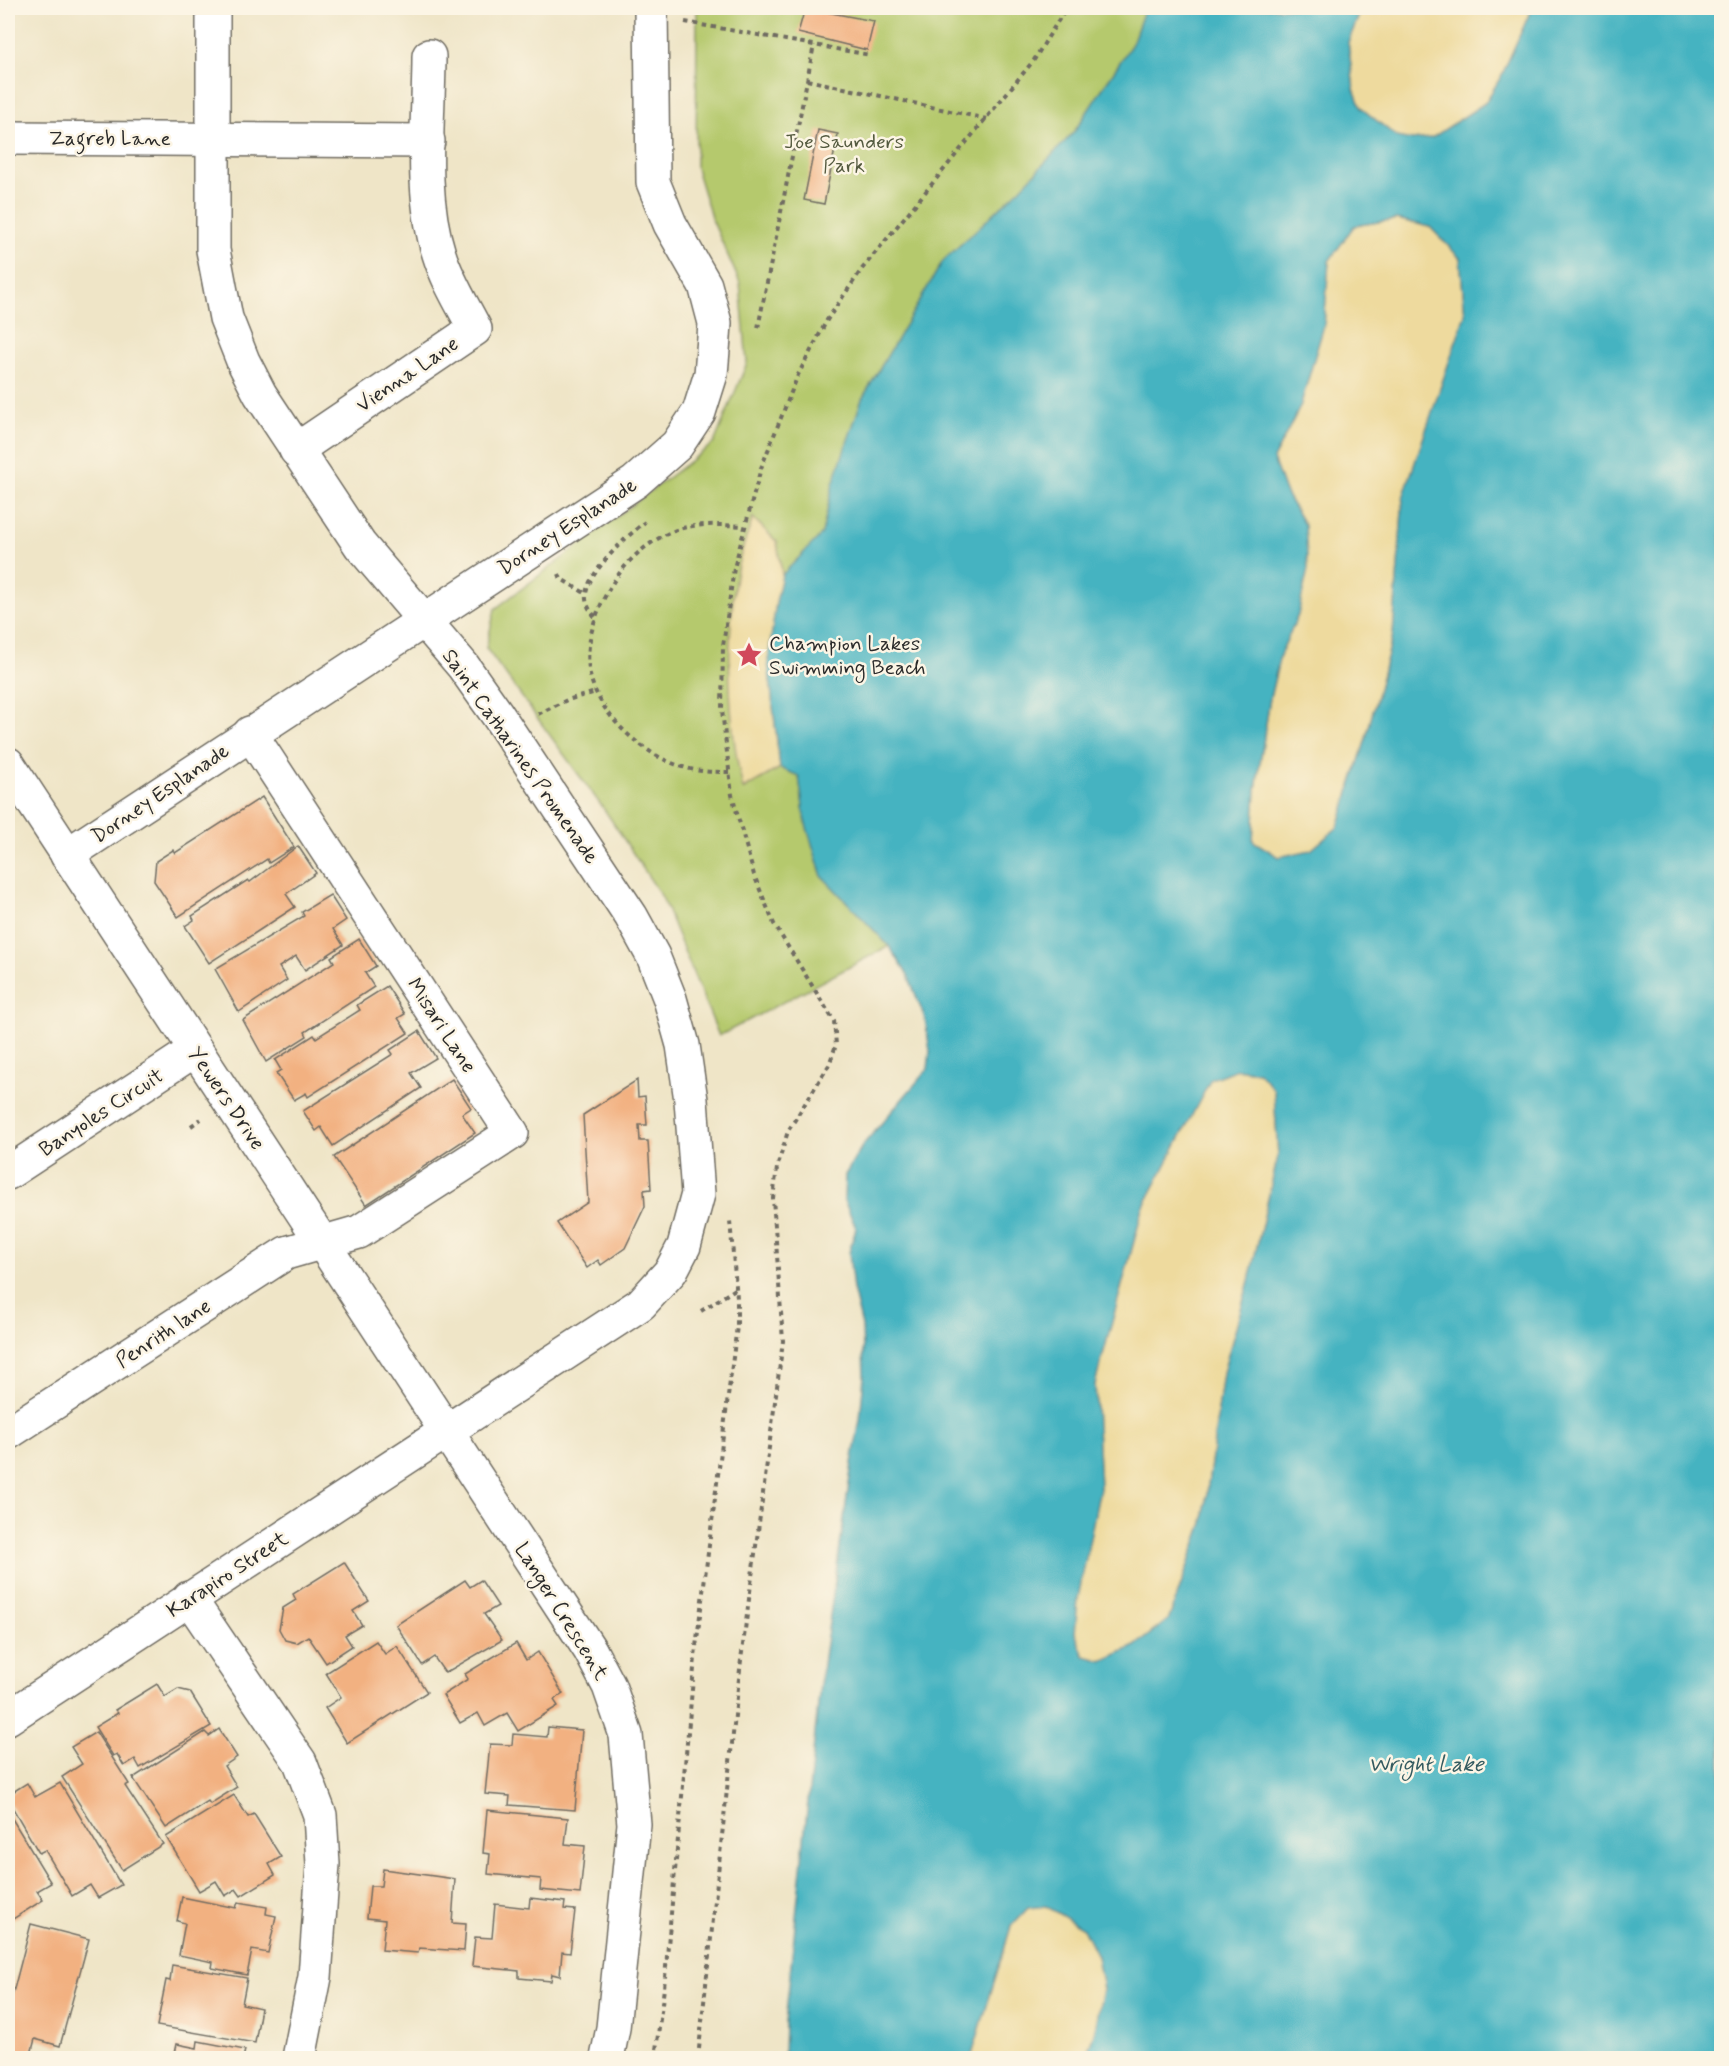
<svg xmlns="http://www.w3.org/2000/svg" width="1729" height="2066" viewBox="0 0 1729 2066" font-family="Mynerve,sans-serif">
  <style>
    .green { fill: #b5c96d; stroke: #707a4c; stroke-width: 1.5 }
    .sand { fill: #eeda9e; stroke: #8c8264; stroke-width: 1.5 }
    .water { fill: #45b3c1; stroke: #386f76; stroke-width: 1.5; fill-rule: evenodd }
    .building { fill: #f2b181 }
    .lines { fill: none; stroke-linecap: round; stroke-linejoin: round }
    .minor-casing { stroke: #706c62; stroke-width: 36 }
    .path { stroke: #706c62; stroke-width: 4; stroke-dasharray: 4.5 4.5; stroke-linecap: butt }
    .minor { stroke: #fff; stroke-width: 33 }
    .labels { text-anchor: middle; stroke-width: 5; stroke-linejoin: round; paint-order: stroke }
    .street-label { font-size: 21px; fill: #2b2b2b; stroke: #fcf5e5 }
    .park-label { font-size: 21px; fill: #545a3f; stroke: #fcf5e5 }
    .poi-label { font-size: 21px; fill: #2b2b2b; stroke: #fcf5e5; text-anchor: start }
    .water-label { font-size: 22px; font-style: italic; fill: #345b60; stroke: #fcf5e5 }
  </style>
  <rect width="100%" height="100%" fill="#fcf5e5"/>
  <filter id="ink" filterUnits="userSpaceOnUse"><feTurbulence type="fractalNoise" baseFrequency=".0167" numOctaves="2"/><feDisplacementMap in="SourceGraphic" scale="12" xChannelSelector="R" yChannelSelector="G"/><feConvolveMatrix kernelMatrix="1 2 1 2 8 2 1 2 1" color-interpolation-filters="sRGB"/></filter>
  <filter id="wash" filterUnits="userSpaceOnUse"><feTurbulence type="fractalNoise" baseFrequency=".008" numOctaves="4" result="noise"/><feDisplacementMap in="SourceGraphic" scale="24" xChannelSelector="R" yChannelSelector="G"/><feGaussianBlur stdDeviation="1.35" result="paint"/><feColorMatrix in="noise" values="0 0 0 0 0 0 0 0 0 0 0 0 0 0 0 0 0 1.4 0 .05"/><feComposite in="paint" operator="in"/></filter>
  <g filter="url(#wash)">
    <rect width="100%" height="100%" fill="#efe5c7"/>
    <!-- green -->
    <path class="green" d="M697 8H1145L1132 44 1074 132 1020 189 943 261 862 399 833 484 822 534 782 575 777 542 753 518 736 573 730 649 744 789 780 768 799 776 805 821 822 876 889 946 719 1036 662 897 606 812 486 648 495 609 714 443 747 363 740 283 711 217 696 168Z"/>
    <!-- sand -->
    <g class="sand">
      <path d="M1362 8H1532L1501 77 1485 103 1432 138 1412 140 1397 137 1361 108 1354 89 1348 42Z"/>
      <path d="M1397 219 1430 227 1460 258 1465 315 1403 498 1393 635 1365 742 1338 827 1311 850 1279 857 1253 841 1256 789 1270 698 1280 655 1298 615 1305 526 1285 492 1273 459 1300 407 1324 325 1329 261 1353 226Z"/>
      <path d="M753 518 777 542 782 575 768 661 780 768 743 789C727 721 726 645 736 575 739 556 747 536 753 518Z"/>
      <path d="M1237 1069 1259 1072 1274 1090 1278 1156 1249 1281 1223 1373 1203 1523 1169 1619 1135 1646 1102 1661 1084 1656 1075 1633 1077 1598 1100 1488 1095 1384 1143 1208 1211 1079Z"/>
      <path d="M1046 1906 1083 1928 1097 1956 1103 1989 1095 2031 1085 2058H971L1011 1926 1028 1908Z"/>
    </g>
    <!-- water -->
    <path class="water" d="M1145 8H1362L1348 42 1354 89 1361 108 1397 137 1412 140 1432 138 1485 103 1501 77 1532 8H1721V2058H1085L1095 2031 1103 1989 1097 1956 1083 1928 1046 1906 1028 1908 1011 1926 971 2058H784L785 2023 820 1685 852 1463 860 1420 864 1376 862 1326 853 1289 849 1253 856 1228 844 1200 845 1175 863 1145 928 1069 930 1051 925 1019 908 975 889 946 822 876 805 821 799 776 780 768 768 661 776 602 782 575 822 534 833 484 862 399 943 261 1020 189 1074 132 1132 44ZM1397 219 1430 227 1460 258 1465 315 1403 498 1393 635 1365 742 1338 827 1311 850 1279 857 1253 841 1256 789 1270 698 1280 655 1298 615 1308 569 1305 526 1285 492 1273 459 1300 407 1324 325 1329 261 1354 226ZM1237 1069 1259 1072 1274 1090 1278 1156 1249 1281 1223 1373 1203 1523 1169 1619 1135 1646 1102 1661 1084 1656 1075 1633 1078 1598 1100 1488 1095 1384 1143 1208 1211 1079Z"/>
    <g id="blocks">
      <!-- building -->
      <g class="building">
        <path d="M805 8 874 21 867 50 798 33Z"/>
        <path d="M818 130 838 134 824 204 804 200Z"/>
        <path d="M262 797 294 847 269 863 267 859 178 917 154 881 156 861 173 850 175 853Z"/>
        <path d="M298 846 316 873 286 894 295 907 209 963 185 926 194 920 192 916 248 880 250 882Z"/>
        <path d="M330 895 346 920 333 929 343 945 305 970 296 956 279 967 287 980 239 1012 215 969 304 916 302 912Z"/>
        <path d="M359 939 376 966 365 973 374 987 305 1032 307 1036 266 1062 243 1020 334 962 331 957Z"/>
        <path d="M387 986 405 1014 398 1018 408 1033 308 1097 306 1093 294 1100 276 1073 281 1070 275 1060 314 1035 316 1038 360 1010 357 1005Z"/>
        <path d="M419 1031 436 1058 411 1073 421 1088 333 1146 321 1127 316 1131 303 1111 393 1054 390 1050Z"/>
        <path d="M452 1079 471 1108 462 1114 475 1133 366 1205 334 1157Z"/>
        <path d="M637 1080 638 1097 645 1096 647 1125H639L640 1141H648L651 1189 644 1190 645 1206 625 1248 601 1265 598 1260 587 1268 557 1223 588 1202 583 1115Z"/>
        <path d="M344 1562 369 1601 353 1611 362 1625 345 1635 352 1646 326 1663 308 1636 297 1643 285 1640 279 1629 283 1608 296 1600 293 1594Z"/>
        <path d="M465 1580 470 1587 481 1580 498 1606 484 1614 502 1640 445 1673 434 1657 422 1665 396 1625Z"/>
        <path d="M376 1641 385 1654 397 1646 427 1692 347 1743 325 1708 341 1697 326 1673Z"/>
        <path d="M516 1643 526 1660 538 1652 563 1694 554 1700 558 1706 518 1731 507 1713 485 1726 478 1713 460 1723 443 1695 468 1679 465 1674Z"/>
        <path d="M157 1684 165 1697 178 1689 190 1692 211 1726 140 1768 135 1759 124 1766 117 1754 113 1756 95 1727 118 1713 115 1710Z"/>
        <path d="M548 1727 582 1730 575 1810 509 1805 510 1796 485 1794 490 1744 512 1745 513 1734 547 1737Z"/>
        <path d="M219 1729 237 1757 224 1766 237 1787 210 1804 208 1801 166 1828 133 1778 205 1732 209 1736Z"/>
        <path d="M96 1732 129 1784 125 1786 163 1844 122 1870 62 1777 82 1764 71 1747Z"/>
        <path d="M27 1783 35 1797 60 1783 121 1885 98 1898 90 1885 72 1896 45 1850 39 1853 8 1800V1795Z"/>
        <path d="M234 1795 248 1817 254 1814 281 1857 269 1864 275 1875 241 1896 236 1889 225 1896 216 1881 199 1891 166 1837Z"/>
        <path d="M487 1810 568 1818 565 1844 585 1846 580 1894 540 1890 541 1879 488 1874 490 1854 483 1853Z"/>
        <path d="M8 1812 51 1883 37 1891 43 1900 13 1919 8 1910Z"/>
        <path d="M383 1869 455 1879 452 1923 466 1924 464 1951 419 1948 418 1953 382 1950 385 1920 367 1918 370 1886H381Z"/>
        <path d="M182 1897 236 1908 238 1902 267 1907 266 1914 276 1916 268 1953 252 1950 247 1975 212 1968 213 1962 179 1955 185 1923 177 1921Z"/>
        <path d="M530 1898 565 1902 564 1909 575 1910 570 1953 562 1952 560 1976 552 1974 551 1981 519 1978V1971L472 1966 475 1937 492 1938 495 1904 529 1908Z"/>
        <path d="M31 1924 89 1939 60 2046 35 2039 30 2058H24L8 2054V2012Z"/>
        <path d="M172 1965 247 1978 242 2004 261 2008 255 2043 157 2026 166 1980 170 1981Z"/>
        <path d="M198 2041 245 2050 243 2058H174L177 2044 197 2048Z"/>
      </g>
    </g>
  </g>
  <g filter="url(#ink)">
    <use href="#blocks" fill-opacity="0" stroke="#706c62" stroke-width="1.5"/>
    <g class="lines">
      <!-- minor casing -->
      <g class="minor-casing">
        <g id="minor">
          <path d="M8 138 428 141"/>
          <path d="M296 450 475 329C462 304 447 280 439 254 419 192 429 120 429 56"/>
          <path d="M8 764 590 1650 609 1686 626 1735 634 1824 613 2028 607 2058"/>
          <path d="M67 855 635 482 677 445 699 412 711 374 714 338 715 323 705 285 670 224 653 182 651 8"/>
          <path d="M8 1173 195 1050"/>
          <path d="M8 1433 286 1253 359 1232 512 1133 250 733"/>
          <path d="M189 1598 300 1762 320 1815 323 1864 315 1977 299 2058"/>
          <path d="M8 1718 641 1304 671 1271 684 1246 698 1194 691 1100 683 1045 670 999 653 956 631 916 497 714 463 666 360 545 260 394 243 361 226 318 213 250V8"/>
        </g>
      </g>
      <!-- path -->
      <g class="path">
        <path d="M685 22 870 55"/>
        <path d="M807 80 987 119"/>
        <path d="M758 328 814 45"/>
        <path d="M559 574 561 579 585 593"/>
        <path d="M595 617C590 610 585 604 586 595 587 573 628 535 645 522"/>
        <path d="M538 714 567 700 596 692"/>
        <path d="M729 772C714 772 698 772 683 767 645 756 602 718 591 679 583 650 594 615 608 591 624 562 648 540 679 529 700 523 722 525 743 526"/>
        <path d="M191 1126 201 1119"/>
        <path d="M701 1311 737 1288"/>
        <path d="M655 2058 664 1988 696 1647 737 1326V1298L730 1221"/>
        <path d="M698 2058 741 1660 783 1341 773 1198 777 1168 788 1131 829 1065 836 1045 834 1021 774 924 754 875 732 795 722 710 723 646 734 568 761 468 798 375 827 320 862 269 1034 60 1066 8"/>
      </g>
      <!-- minor -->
      <use href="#minor" class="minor"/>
    </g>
  </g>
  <!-- icons -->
  <defs>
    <g id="sight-bare" transform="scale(2.07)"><path d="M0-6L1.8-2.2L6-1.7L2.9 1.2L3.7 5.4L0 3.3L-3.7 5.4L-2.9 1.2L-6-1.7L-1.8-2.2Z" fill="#d1495b" stroke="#fcf5e5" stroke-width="2.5" paint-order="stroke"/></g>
  </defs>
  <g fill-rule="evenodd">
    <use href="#sight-bare" x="749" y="655"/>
  </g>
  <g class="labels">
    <!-- street labels -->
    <g class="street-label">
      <text x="110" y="145">Zagreb Lane</text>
      <text transform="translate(407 374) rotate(-34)" y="7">Vienna Lane</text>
      <text transform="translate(567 526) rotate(-33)" y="7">Dorney Esplanade</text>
      <text transform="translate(521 756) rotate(55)" y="7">Saint Catharines Promenade</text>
      <text transform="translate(160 793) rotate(-34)" y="7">Dorney Esplanade</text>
      <text transform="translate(442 1025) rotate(57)" y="7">Misari Lane</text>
      <text transform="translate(227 1098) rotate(56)" y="7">Yewers Drive</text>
      <text transform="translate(101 1112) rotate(-33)" y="7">Banyoles Circuit</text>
      <text transform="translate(163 1333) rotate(-33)" y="7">Penrith lane</text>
      <text transform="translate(227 1574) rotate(-33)" y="7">Karapiro Street</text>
      <text transform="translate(562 1611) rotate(58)" y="7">Langer Crescent</text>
    </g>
    <!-- park labels -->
    <g class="park-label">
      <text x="844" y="148">Joe Saunders<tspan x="844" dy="24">Park</tspan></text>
    </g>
    <!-- poi labels -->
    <g class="poi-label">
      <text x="769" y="650">Champion Lakes<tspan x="769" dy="24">Swimming Beach</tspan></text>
    </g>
    <!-- water labels -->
    <g class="water-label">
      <text x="1426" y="1771">Wright Lake</text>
    </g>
  </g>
  <!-- margin -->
  <rect width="1729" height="2066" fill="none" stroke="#fcf5e5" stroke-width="30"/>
</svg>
